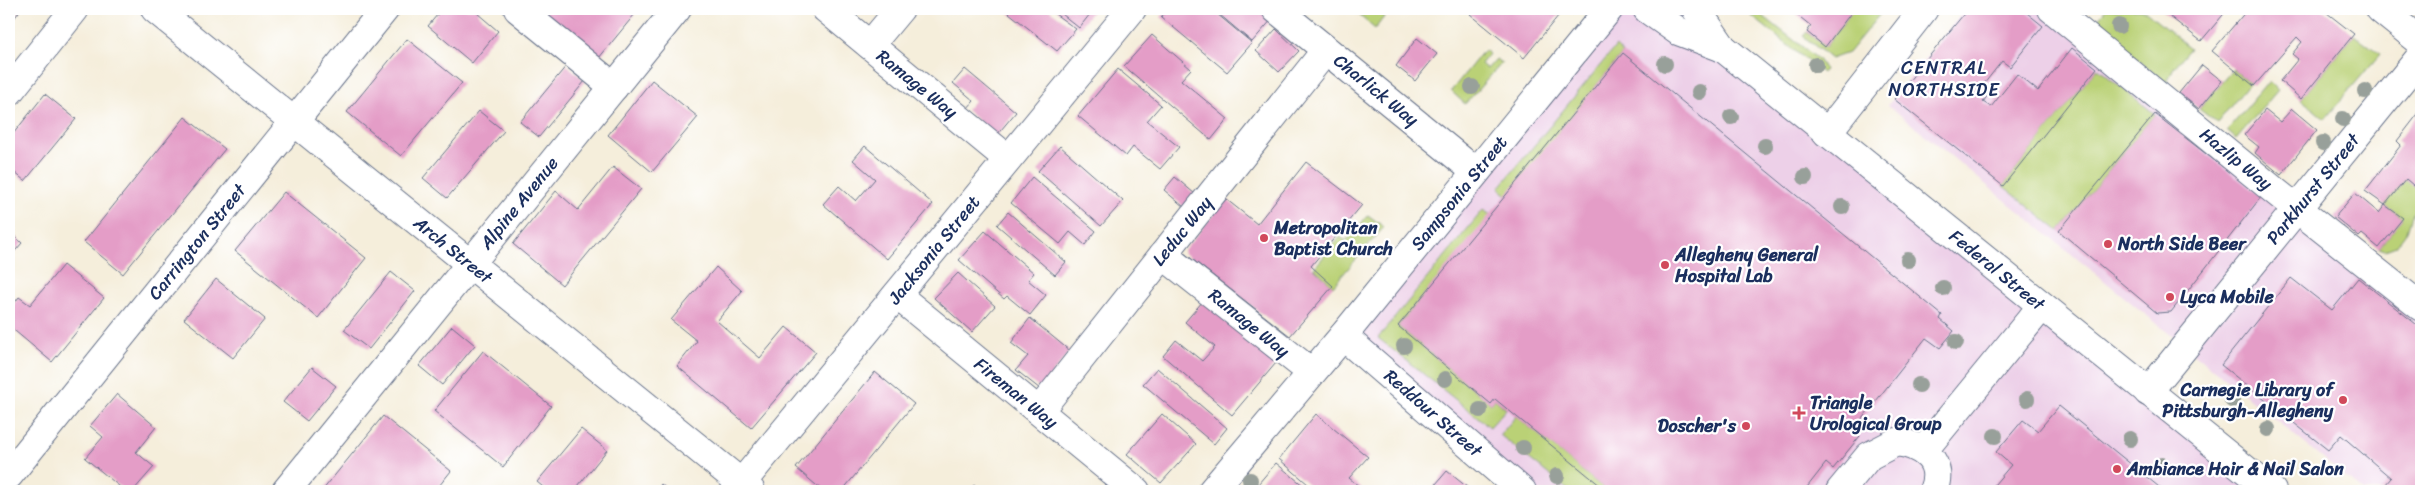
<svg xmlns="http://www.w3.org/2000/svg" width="2430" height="500" viewBox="0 0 2430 500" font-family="Sriracha,sans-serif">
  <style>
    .built { fill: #edd0e8 }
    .green { fill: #bad176; stroke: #6a806a }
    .building { fill: #e49dc7 }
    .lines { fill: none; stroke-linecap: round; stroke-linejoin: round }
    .minor-casing { stroke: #67728a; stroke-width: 30 }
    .major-casing { stroke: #67728a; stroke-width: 30 }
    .minor { stroke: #fff; stroke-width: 28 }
    .major { stroke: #fff; stroke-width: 28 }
    .tree { fill: #98a09a }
    .poi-dot { fill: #d1495b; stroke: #fff; stroke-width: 2 }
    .labels { text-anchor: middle; stroke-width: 4.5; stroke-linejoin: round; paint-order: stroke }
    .street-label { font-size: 18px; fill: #1b2f5e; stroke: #fff }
    .poi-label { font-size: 18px; font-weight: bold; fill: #1b2f5e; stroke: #fff; text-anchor: start }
    .neighbourhood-label { font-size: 19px; letter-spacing: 1px; fill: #1b2f5e; stroke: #fff }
  </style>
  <rect width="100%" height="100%" fill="#fff"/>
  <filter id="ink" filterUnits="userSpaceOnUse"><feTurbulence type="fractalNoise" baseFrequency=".02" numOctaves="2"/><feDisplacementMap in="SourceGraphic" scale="10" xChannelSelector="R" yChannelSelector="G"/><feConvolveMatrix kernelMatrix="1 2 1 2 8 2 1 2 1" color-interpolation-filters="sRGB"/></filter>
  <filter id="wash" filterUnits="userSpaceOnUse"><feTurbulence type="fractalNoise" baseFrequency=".0096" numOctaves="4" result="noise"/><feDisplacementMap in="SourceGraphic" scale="20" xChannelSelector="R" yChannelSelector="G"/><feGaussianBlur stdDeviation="1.12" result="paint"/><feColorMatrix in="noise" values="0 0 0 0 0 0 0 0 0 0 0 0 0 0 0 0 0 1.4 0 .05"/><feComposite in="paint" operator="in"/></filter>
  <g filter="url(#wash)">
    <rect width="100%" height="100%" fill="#f5eedb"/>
    <!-- built -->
    <g class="built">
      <path d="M1609 9H1674L2272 491H1528L1343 336Z"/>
      <path d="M1965 9H2044L2421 312V491H2363L1888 105Z"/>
    </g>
    <!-- green -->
    <g class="green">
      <path d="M1352 9H1390L1375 29Z"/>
      <path d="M1743 9H1754L1818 59 1825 70 1822 73Z"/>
      <path d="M1854 9H1884L1848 53 1831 59 1803 36 1807 32 1825 47Z"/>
      <path d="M2106 9H2142L2190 48 2173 69 2167 83 2094 24Z"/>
      <path d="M2354 34 2380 54 2325 119 2301 99Z"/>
      <path d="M1616 46 1623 53 1507 195 1499 188Z"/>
      <path d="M1484 50 1489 54 1481 64 1487 69 1496 59 1502 63 1465 104 1451 91Z"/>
      <path d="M2097 68 2155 114 2059 231 2003 186Z"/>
      <path d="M2233 69 2250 83 2217 123 2199 109Z"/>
      <path d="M2269 81 2278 90 2236 139 2227 131Z"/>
      <path d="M2406 179 2421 192V207L2413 212 2407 231 2396 246 2385 250 2379 248 2403 218 2385 205Z"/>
      <path d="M1483 210 1491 215 1398 326 1491 404 1495 399 1506 409 1490 427 1378 338Z"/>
      <path d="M1368 215 1384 227 1333 286 1314 268 1340 237 1346 241Z"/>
      <path d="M1516 416 1607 491H1569L1500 435Z"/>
    </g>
    <g id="blocks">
      <!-- building -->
      <g class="building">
        <path d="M9 9H21L13 20 9 17Z"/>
        <path d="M442 9H480L477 13 498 31 472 63 428 26Z"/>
        <path d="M527 9H639L594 64Z"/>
        <path d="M1004 9H1048L1076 29 1057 51Z"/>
        <path d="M1056 9H1094L1079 28Z"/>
        <path d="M1168 9H1211L1252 43 1227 72 1161 17Z"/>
        <path d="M1213 9H1262L1273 18 1252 42Z"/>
        <path d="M1471 9H1562L1563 10 1524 58 1470 14 1473 10Z"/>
        <path d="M1790 9H1854L1825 47 1807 32 1811 26Z"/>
        <path d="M1968 9H2022L2043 26 2010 67 2002 61 1980 89 1988 95 1983 102 1991 107 2017 74 2038 91 2072 48 2097 68 2003 186 1894 99Z"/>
        <path d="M2160 9H2228L2201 41Z"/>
        <path d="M2248 9H2322L2354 34 2301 99 2280 81 2298 59 2292 54 2302 42 2297 37 2254 86 2212 51Z"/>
        <path d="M1276 29 1299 51 1279 72 1256 51Z"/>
        <path d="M1152 35 1191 69 1181 80 1228 119 1211 140 1124 66Z"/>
        <path d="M1417 38 1437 54 1415 81 1396 66Z"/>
        <path d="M407 39 462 83 401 156 347 112Z"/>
        <path d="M1623 53 1942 315 1940 319 1954 331 1940 348 1926 338 1853 430 1860 436 1833 469 1826 463 1804 491H1607L1495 399 1491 404 1398 326Z"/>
        <path d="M567 65 585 81 539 137 520 122Z"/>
        <path d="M2202 65 2222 81 2199 109 2179 93Z"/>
        <path d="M965 69 1016 112 996 136 966 110 974 101 953 83Z"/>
        <path d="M1118 69 1161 105 1147 121 1179 147 1160 169 1133 147 1126 156 1078 116Z"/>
        <path d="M652 80 698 117 652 172 608 135Z"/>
        <path d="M45 94 76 119 25 181 9 168V139Z"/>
        <path d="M2292 109 2317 130 2281 175 2255 153 2259 147 2244 135 2265 110 2280 122Z"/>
        <path d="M2421 110V192L2406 179 2385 205 2365 191 2401 145 2397 141Z"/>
        <path d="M479 111 504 131 447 198 423 178Z"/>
        <path d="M2155 114 2261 197 2171 312 2157 313 2059 231Z"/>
        <path d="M185 117 225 149 123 274 84 242Z"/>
        <path d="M865 146 933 204 887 259 823 204 839 186 856 201 875 179 853 160Z"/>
        <path d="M1060 146 1123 201 1101 226 1038 171Z"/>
        <path d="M1306 162 1362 205 1311 266 1333 286 1290 336 1183 252 1226 199 1257 224Z"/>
        <path d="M613 167 641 189 562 285 513 244 556 191 578 210Z"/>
        <path d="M1032 177 1096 231 1085 245 1070 232 1060 244 1011 203Z"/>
        <path d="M1175 177 1195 194 1184 207 1164 190Z"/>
        <path d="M284 192 366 258 318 318 235 251Z"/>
        <path d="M2355 193 2379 213 2385 205 2403 218 2379 248 2362 234 2359 237 2335 217Z"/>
        <path d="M1008 212 1066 262 1055 275 997 225Z"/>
        <path d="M9 231 22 243 9 258Z"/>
        <path d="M985 231 1034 273 1028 280 1046 295 1030 315 1007 296 1004 299 959 260Z"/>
        <path d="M63 265 104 298 52 362 9 326V310L19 297 30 305Z"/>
        <path d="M716 267 742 291 717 321 760 358 786 327 816 352 751 428 677 366 697 341 671 320Z"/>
        <path d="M391 272 415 291 369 349 344 330Z"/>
        <path d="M958 273 995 306 972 332 934 298Z"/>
        <path d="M2291 278 2332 310 2358 278 2421 328V491H2380L2391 478 2341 435 2328 450 2221 365Z"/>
        <path d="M216 279 265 319 233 358 184 319Z"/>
        <path d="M1203 301 1276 363 1232 415 1163 356 1176 340 1202 361 1215 347 1185 322Z"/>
        <path d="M1030 318 1070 351 1040 389 1016 370 1028 356 1011 343Z"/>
        <path d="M452 326 475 345 442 385 419 366Z"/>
        <path d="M483 351 551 406 503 467 434 411Z"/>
        <path d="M312 367 336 386 307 421 283 402Z"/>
        <path d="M1157 368 1227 428 1214 444 1143 384Z"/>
        <path d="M875 372 914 404 842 491H823L796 468Z"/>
        <path d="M117 394 156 427 136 452 154 467 133 491H125L85 458 103 437 90 426Z"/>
        <path d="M2059 406 2164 491H1989L2011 465 1996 452 2023 420 2038 431Z"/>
        <path d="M1162 414 1196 444 1161 483 1127 454Z"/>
        <path d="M1316 414 1368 457 1349 478 1365 491H1316L1279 459Z"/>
        <path d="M383 416 451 471 435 491H322Z"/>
        <path d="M581 429 607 450 574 491H548L537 482Z"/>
        <path d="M1276 463 1310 491H1252Z"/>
        <path d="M1447 471 1472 491H1430Z"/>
        <path d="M661 484 669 491H656Z"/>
        <path d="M974 485 981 491H968Z"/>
      </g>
    </g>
  </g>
  <g filter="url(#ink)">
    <use href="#blocks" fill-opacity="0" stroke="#67728a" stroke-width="1"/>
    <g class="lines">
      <!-- minor casing -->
      <g class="minor-casing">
        <g id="minor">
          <path d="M155 9 751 491"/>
          <path d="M518 9 614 87"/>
          <path d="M826 9 1008 159"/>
          <path d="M1276 9 1476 172"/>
          <path d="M2052 9 2276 192 2421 307"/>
          <path d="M2380 9 2421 42"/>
          <path d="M870 45 900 9"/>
          <path d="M9 92 75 9"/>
          <path d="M1827 133 1924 9"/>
          <path d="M1163 255 1311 372"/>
          <path d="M897 295 1136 491"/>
          <path d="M1343 336 1522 491"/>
          <path d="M2148 392 2421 56"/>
          <path d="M1039 411 1326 50"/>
          <path d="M1923 451 2042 306"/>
          <path d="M9 475 385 9"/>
          <path d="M286 491 677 9"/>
          <path d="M735 491 1132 9"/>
          <path d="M1212 491 1343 336 1609 9"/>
          <path d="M1840 491 1869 456 1896 442C1923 445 1945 462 1933 491"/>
        </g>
      </g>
      <!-- major casing -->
      <g class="major-casing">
        <g id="major">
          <path d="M1647 9 1678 31 1723 48"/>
          <path d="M1696 9 1723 48 2272 491"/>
        </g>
      </g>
      <!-- minor -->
      <use href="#minor" class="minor"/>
      <!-- major -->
      <use href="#major" class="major"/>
    </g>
    <!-- trees -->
    <g class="tree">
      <circle cx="2119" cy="26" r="8"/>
      <circle cx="1665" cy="64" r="8"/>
      <circle cx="1816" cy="65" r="8"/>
      <circle cx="1472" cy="87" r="8"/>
      <circle cx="2365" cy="91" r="8"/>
      <circle cx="1699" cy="92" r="8"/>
      <circle cx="1731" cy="117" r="8"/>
      <circle cx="2343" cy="119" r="8"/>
      <circle cx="2323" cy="143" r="8"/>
      <circle cx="1765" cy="146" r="8"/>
      <circle cx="1805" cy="177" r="8"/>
      <circle cx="1842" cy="207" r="8"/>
      <circle cx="1908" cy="260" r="8"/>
      <circle cx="1943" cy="288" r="8"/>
      <circle cx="1956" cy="342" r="8"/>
      <circle cx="1404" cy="346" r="8"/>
      <circle cx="1445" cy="379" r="8"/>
      <circle cx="1919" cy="385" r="8"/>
      <circle cx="2027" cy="399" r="8"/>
      <circle cx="2232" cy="400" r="8"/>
      <circle cx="1480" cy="410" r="8"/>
      <circle cx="2268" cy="429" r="8"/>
      <circle cx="1995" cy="436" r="8"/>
      <circle cx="2130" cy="439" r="8"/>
      <circle cx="1523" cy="448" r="8"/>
      <circle cx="2162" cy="465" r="8"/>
      <circle cx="1557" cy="476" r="8"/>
      <circle cx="1250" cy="480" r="8"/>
    </g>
  </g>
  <!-- markers -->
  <g class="poi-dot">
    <circle cx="1264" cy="238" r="5"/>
    <circle cx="2108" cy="244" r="5"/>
    <circle cx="1665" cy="265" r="5"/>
    <circle cx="2170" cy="297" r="5"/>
    <circle cx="2343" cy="400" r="5"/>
    <path d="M1796.5 405.5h5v5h5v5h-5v5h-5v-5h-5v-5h5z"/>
    <circle cx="1746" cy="426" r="5"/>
    <circle cx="2117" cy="469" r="5"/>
  </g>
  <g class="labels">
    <!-- street labels -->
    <g class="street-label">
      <text transform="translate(917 84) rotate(39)" y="6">Ramage Way</text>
      <text transform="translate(1376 90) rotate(39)" y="6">Charlick Way</text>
      <text transform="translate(2236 159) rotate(39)" y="6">Hazlip Way</text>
      <text transform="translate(2313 189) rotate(-51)" y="6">Parkhurst Street</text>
      <text transform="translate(1459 193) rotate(-51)" y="6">Sampsonia Street</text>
      <text transform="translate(519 203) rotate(-51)" y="6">Alpine Avenue</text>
      <text transform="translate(1182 231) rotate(-51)" y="6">Leduc Way</text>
      <text transform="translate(197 242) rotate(-51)" y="6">Carrington Street</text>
      <text transform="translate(453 250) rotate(39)" y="6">Arch Street</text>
      <text transform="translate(934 250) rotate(-51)" y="6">Jacksonia Street</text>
      <text transform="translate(1997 270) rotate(39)" y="6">Federal Street</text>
      <text transform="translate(1249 323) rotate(39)" y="6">Ramage Way</text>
      <text transform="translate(1016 393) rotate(39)" y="6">Fireman Way</text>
      <text transform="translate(1433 413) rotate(41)" y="6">Reddour Street</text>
    </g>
    <!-- poi labels -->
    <g class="poi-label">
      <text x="1274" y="234">Metropolitan<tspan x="1274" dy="21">Baptist Church</tspan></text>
      <text x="2118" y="250">North Side Beer</text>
      <text x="1675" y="261">Allegheny General<tspan x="1675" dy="21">Hospital Lab</tspan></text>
      <text x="2180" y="303">Lyca Mobile</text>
      <text x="2333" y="396" text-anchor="end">Carnegie Library of<tspan x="2333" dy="21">Pittsburgh-Allegheny</tspan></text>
      <text x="1810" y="409">Triangle<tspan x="1810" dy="21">Urological Group</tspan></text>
      <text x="1736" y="432" text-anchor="end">Doscher's</text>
      <text x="2127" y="475">Ambiance Hair &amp; Nail Salon</text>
    </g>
    <!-- neighbourhood labels -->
    <g class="neighbourhood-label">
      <text x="1944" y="74">CENTRAL<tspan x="1944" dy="22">NORTHSIDE</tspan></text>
    </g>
  </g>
  <!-- margin -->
  <rect width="2430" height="500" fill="none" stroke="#fff" stroke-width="30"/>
</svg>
